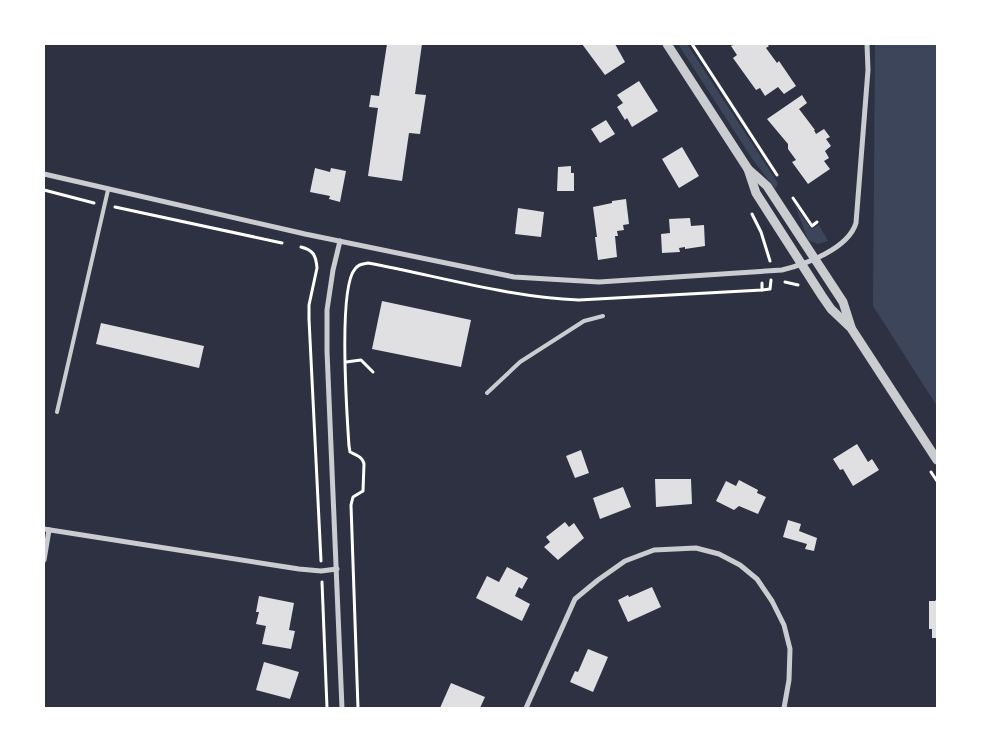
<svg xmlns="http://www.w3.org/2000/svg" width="981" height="752" viewBox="0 0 981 752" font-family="'Nunito Sans',sans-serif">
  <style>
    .green { fill: #3c4559 }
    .building { fill: #e0e0e3 }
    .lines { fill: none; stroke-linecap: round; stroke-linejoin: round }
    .path { stroke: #fff; stroke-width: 3 }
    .service { stroke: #caccd0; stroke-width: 4 }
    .minor { stroke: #caccd0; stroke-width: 5 }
    .tertiary { stroke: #caccd0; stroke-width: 9 }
  </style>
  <rect width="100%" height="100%" fill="#2d3142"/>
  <!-- green -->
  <g class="green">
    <path d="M678 44H687L776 180 778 184 775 189 751 157Z"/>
    <path d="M875 44H937V406L873 306Z"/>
    <path d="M795 205 811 229 819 225 828 241 818 244 808 240Z"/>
  </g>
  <!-- building -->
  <g class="building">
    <path d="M387 44H422L415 94 426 95 420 134 409 133 402 181 368 176 378 108 369 107 371 95 379 96Z"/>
    <path d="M582 44H615L625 62 605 75Z"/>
    <path d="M735 44H767L769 46 766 48 777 63 779 61 796 86 784 94 778 87 765 96 760 88 756 90 733 58 737 55 731 46Z"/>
    <path d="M639 81 658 111 632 127 627 118 625 120 617 107 623 103 617 95Z"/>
    <path d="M802 95 807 103 799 109 815 130H814L816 134 824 129 830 137 826 139 831 146 825 151 829 158 824 161 830 169 808 184 792 162 796 160 788 149V144L767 119Z"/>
    <path d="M606 120 615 134 600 143 591 129Z"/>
    <path d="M682 147 699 176 679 188 662 159Z"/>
    <path d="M571 166V173H574V191H557L558 167Z"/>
    <path d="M315 168 330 172 331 168 346 171 340 202 329 199 330 196 310 192Z"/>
    <path d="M626 199 629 224 623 225 624 230 617 231 618 236H615L617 257 598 260 595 237H597L593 207 612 203V201Z"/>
    <path d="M518 208 544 212 541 237 515 234Z"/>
    <path d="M690 218 691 226 704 225 705 246 685 249V247L679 248 680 252 662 253 661 234 670 233 669 219Z"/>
    <path d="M382 301 471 320 461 367 372 349Z"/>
    <path d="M101 323 204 346 199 368 96 344Z"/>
    <path d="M857 444 868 462 872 459 879 470 853 486 843 469 840 470 833 459Z"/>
    <path d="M581 450 589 473 575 478 566 456Z"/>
    <path d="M655 479H691L692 504 656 507Z"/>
    <path d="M739 480 758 490 757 493 766 497 758 514 739 506 734 510 716 501 726 481 736 486Z"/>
    <path d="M623 487 631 507 600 519 593 498Z"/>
    <path d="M788 520 801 524 799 531 817 538 814 551 805 549 807 544 783 537Z"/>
    <path d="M565 522 569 527 574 523 584 538 558 560 544 547 550 542 546 537Z"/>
    <path d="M507 567 528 578 522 589 519 587 515 596 530 604 522 621 476 598 487 576 499 582Z"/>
    <path d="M652 587 661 607 628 622 618 600 628 595 629 597Z"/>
    <path d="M259 596 294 603 289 630 295 631 291 649 262 644 266 626 256 624 259 612H256Z"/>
    <path d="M937 599V638H932V629H929V601H935Z"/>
    <path d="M588 649 608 657 593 692 570 682 575 671 578 672Z"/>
    <path d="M264 662 299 672 290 699 256 690Z"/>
    <path d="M451 683 485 697 480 708H440Z"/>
  </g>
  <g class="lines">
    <!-- path -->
    <g class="path">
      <path d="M692 44 777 175"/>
      <path d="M44 190 94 203"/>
      <path d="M793 198 812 226 817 222"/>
      <path d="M115 207 282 243"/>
      <path d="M752 214 761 232 770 261"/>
      <path d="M301 247C313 250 316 255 317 268L309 305V319L321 561"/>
      <path d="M785 282 798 285"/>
      <path d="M762 290 770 289 771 280"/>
      <path d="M346 362 361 360 373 372"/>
      <path d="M931 472 937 481"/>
      <path d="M322 582 327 708"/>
      <path d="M358 708 351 505 353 497 363 491 364 464C363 457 356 455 350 452L349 446C347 416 338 288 355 269 358 264 363 264 368 263 438 276 508 297 579 300L762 290V283"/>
    </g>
    <!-- service -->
    <g class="service">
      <path d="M487 393 520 362 584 321 603 316"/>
      <path d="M57 412 108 190"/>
    </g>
    <!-- minor -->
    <g class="minor">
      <path d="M44 174 305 234 514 277 599 282 782 270C806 264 848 249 856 223L868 70 867 44"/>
      <path d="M340 241 333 270 327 310V351L342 708"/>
      <path d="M44 529 299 569 321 571 337 569"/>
      <path d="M44 560 49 530"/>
      <path d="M526 708 575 599 598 580 625 561 654 550 696 548 719 554 740 565 757 579 772 601 784 625 790 649 789 680 784 708"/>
    </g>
    <!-- tertiary -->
    <g class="tertiary">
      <path d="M667 44 748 169 767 186 843 302 851 327"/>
      <path d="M748 169 756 193 822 296 831 309 851 328 937 460"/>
    </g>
  </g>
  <!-- border -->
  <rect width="981" height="752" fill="none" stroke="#ffffff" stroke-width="90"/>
</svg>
